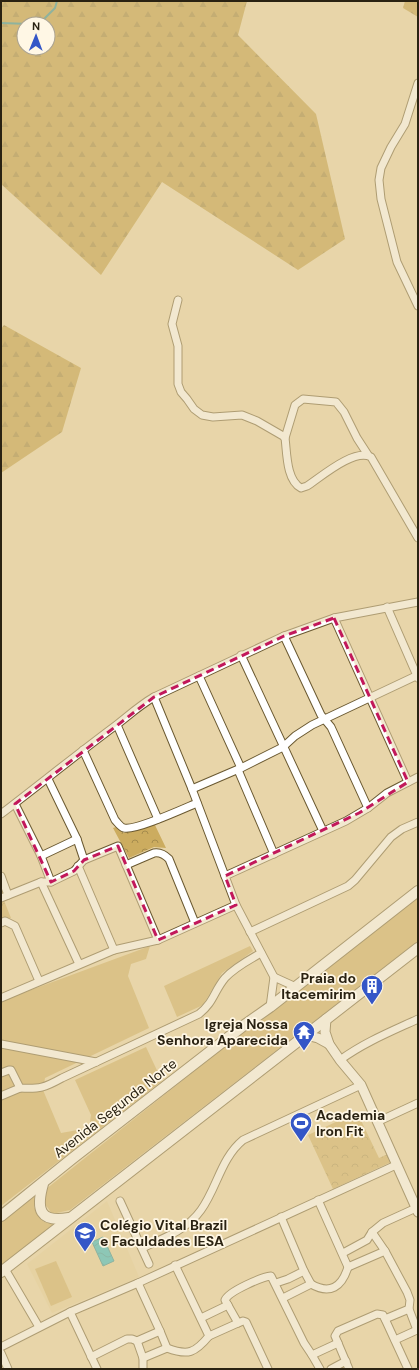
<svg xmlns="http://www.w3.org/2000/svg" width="419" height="1370" viewBox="0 0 419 1370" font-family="'DM Sans',sans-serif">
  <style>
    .built { fill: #e4ce9a }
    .grass { fill: #ccac5f }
    .forest { fill: url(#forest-firs); fill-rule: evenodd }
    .park { fill: url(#park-crowns) }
    .water { fill: url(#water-waves); stroke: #238990 }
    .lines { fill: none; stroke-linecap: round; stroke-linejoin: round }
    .stream { stroke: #238990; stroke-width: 2 }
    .minor-casing { stroke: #6a5931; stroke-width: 9 }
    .tertiary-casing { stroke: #6a5931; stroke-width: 11 }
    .secondary-casing { stroke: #6a5931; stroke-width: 12 }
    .minor { stroke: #fff; stroke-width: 7 }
    .tertiary { stroke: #fff; stroke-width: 9 }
    .secondary { stroke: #fff; stroke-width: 10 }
    .marked { fill: none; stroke: #c2185b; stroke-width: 3; stroke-dasharray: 8 5; stroke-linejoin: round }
    .labels { text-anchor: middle; stroke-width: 3.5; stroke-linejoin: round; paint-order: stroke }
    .poi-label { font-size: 14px; font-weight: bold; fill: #2a2212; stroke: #fff7e5; text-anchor: end }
    .street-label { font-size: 14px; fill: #2a2212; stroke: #fff7e5 }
  </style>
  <defs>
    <pattern id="forest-firs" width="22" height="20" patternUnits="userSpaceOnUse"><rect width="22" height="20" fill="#bd983d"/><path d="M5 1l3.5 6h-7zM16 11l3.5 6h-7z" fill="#9a7c32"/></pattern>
    <pattern id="park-crowns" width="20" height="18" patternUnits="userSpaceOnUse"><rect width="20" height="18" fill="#ccac5f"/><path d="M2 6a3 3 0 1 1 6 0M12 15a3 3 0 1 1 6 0" fill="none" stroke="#a68c4d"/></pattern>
    <pattern id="water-waves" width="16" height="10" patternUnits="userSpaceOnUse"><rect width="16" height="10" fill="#20b5c6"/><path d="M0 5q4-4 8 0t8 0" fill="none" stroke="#1c939f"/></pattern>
  </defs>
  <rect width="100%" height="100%" fill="#e8d5a9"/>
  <!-- built -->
  <path class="built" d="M107 1201 139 1277 52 1313 27 1264Z"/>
  <!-- grass -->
  <g class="grass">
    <path d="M418 893V941L70 1210 52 1214 43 1201 46 1189Z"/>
    <path d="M150 946 146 959 131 964 128 976 149 1028 45 1078 43 1090 61 1133 89 1128 91 1115 75 1080 146 1047 162 1081 1 1206V1001Z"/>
    <path d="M250 946 253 951 222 973 203 1005 177 1017 164 986Z"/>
    <path d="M34 1196V1207L44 1222 55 1224 1 1269V1222Z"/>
    <path d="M56 1261 72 1297 51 1306 35 1269Z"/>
  </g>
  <!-- forest -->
  <g class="forest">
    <path d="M1 1H247L238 35 316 114 345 239 298 270 162 182 101 275 1 184ZM24 24H48V48H24Z"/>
    <path d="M405 1H418V17L403 8Z"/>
    <path d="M4 325 81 368 62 432 1 473V329Z"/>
  </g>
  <!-- park -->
  <g class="park">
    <path d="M154 823 166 848 154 847 129 858 113 828 116 827 124 833Z"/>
    <path d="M3 898 11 918H1V900Z"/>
    <path d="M357 1112 379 1158 388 1154 391 1162 333 1189 308 1135Z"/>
  </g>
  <!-- water -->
  <path class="water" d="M103 1237 114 1261 103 1266 92 1242Z"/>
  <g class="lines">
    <!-- stream -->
    <g class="stream">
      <path d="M1 23 30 24"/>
      <path d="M39 24 55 8 57 1"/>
    </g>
    <!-- minor casing -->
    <g class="minor-casing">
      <g id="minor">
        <path d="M418 83 405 124 391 147 381 168 379 180 381 199 397 262 418 306"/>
        <path d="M178 300 172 324 178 346V384L181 392 187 399 194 409 202 415 213 417 242 415 257 421 283 436 285 438C287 452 286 480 301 488L307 486C321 477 354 448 371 457L418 538"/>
        <path d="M285 438 295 405 303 399 336 402 344 412 357 438 368 455"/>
        <path d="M387 607 418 678"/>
        <path d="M334 618 408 782"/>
        <path d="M284 636 321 715 331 727 368 808"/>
        <path d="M241 655 323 831"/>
        <path d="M199 676 241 768"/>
        <path d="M154 697 192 789 225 876"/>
        <path d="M117 725 158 819"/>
        <path d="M83 750 115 820C118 823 120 827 124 828 135 831 185 808 197 803"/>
        <path d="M238 770 274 854"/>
        <path d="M48 779 77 839 84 860"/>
        <path d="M192 789 241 768 283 747 295 736 312 725 418 675"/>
        <path d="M15 804 41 856 51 882"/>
        <path d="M1 814C39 785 76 755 115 726 128 716 140 705 154 697L284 636 334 618 418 602"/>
        <path d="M41 856 77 839"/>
        <path d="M126 865 154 853C160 852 164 854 169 859L195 923"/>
        <path d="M78 866 114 950"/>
        <path d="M1 876 8 895"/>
        <path d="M41 882 79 964"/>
        <path d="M1 898 41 882H51L74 871 84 860 118 846 158 940"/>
        <path d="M1 923 5 921 15 926 39 981"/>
        <path d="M250 932 348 886 355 880 391 837 402 829 418 822"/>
        <path d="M274 977 296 987"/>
        <path d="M1 998 114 950 158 940 236 905"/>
        <path d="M270 1007 274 977 236 905 225 876 346 821 368 808 387 793 418 777"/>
        <path d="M1 1044 96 1062"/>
        <path d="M340 1060C365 1042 390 1032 418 1019"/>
        <path d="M1 1073 9 1070H11L20 1088C40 1089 44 1088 62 1078L199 1014C214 1002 214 991 225 978 235 967 249 960 261 953"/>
        <path d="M1 1096 20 1088"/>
        <path d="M377 1122 418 1103"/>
        <path d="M120 1201 149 1264"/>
        <path d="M372 1232 385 1251 407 1292 410 1300 409 1309 417 1330H418"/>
        <path d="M142 1248C162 1239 187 1230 201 1210 217 1188 221 1158 243 1140L361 1085"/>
        <path d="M343 1253 367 1240 372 1232 383 1223 416 1208"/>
        <path d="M348 1267 385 1251"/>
        <path d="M5 1269 39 1327"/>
        <path d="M276 1283 288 1279 304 1271 281 1217"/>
        <path d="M311 1284C330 1295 342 1287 348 1267L318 1200"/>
        <path d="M283 1298 311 1284 304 1271"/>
        <path d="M201 1318 228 1305"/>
        <path d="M385 1319 409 1309"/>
        <path d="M238 1323 225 1300C229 1291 262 1277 271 1276L304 1343 312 1355 338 1343"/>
        <path d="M160 1331 167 1348C188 1356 195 1353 209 1336L175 1265"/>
        <path d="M209 1336 238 1323 243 1321 246 1322 268 1369"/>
        <path d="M395 1340 417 1330"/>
        <path d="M137 1341 143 1358V1369"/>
        <path d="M1 1347 70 1312"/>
        <path d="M1 1353 8 1369"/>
        <path d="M312 1355 320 1369"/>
        <path d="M91 1357 127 1339H132L137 1341 160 1331 138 1283"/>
        <path d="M143 1358 167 1348"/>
        <path d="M97 1369 70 1312 138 1283 396 1165"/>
        <path d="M331 1369 346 1361"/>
        <path d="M349 1369 335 1336 338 1331 377 1314 383 1315 385 1319 408 1369"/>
      </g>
    </g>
    <!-- tertiary casing -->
    <g class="tertiary-casing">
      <g id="tertiary">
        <path d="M326 1019 325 1032 329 1044 340 1060 361 1085 418 1212"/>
        <path d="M306 1035 318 1038 329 1044"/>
      </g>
    </g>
    <!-- secondary casing -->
    <g class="secondary-casing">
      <g id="secondary">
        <path d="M43 1184C36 1209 39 1223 69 1218"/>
        <path d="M1 1216 73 1158 243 1026 270 1007 418 891"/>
        <path d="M1 1272 418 948"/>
      </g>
    </g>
    <!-- minor -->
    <use href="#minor" class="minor"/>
    <!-- tertiary -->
    <use href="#tertiary" class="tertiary"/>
    <!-- secondary -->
    <use href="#secondary" class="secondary"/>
  </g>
  <!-- marked area -->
  <path d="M0 0H419V1370H0ZM334 618 408 782 359 813 225 876 236 905 158 940 118 846 84 860 74 871 51 882 15 804 154 697 284 636Z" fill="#e8d5a9" fill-opacity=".55" fill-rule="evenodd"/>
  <path class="marked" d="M334 618 408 782 359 813 225 876 236 905 158 940 118 846 84 860 74 871 51 882 15 804 154 697 284 636Z"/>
  <!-- icons -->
  <defs>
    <g id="building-pin" transform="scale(1.15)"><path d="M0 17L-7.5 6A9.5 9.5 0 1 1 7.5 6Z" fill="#3456c7" stroke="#fff7e5"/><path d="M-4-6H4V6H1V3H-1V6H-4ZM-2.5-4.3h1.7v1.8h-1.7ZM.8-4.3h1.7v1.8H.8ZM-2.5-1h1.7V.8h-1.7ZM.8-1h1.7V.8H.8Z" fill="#fff"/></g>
    <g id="temple-pin" transform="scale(1.15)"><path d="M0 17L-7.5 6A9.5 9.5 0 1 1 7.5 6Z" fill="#3456c7" stroke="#fff7e5"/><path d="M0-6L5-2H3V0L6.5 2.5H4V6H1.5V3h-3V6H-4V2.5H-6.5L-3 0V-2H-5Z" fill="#fff"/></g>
    <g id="stadium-pin" transform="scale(1.15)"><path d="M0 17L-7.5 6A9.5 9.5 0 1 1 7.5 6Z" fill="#3456c7" stroke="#fff7e5"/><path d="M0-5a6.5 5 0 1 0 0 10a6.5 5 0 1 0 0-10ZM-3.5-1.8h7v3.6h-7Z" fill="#fff"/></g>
    <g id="university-pin" transform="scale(1.15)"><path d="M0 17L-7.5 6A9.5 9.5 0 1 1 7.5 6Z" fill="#3456c7" stroke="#fff7e5"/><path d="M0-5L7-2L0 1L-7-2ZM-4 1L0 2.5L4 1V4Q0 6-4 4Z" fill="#fff"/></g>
  </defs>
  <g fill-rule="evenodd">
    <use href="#building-pin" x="372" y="986"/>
    <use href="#temple-pin" x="304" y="1032"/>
    <use href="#stadium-pin" x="301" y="1123"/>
    <use href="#university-pin" x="85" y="1233"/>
  </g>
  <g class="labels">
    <!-- poi labels -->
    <g class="poi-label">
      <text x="356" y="983">Praia do<tspan x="356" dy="16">Itacemirim</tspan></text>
      <text x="288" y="1029">Igreja Nossa<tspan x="288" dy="16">Senhora Aparecida</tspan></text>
      <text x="316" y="1120" text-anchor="start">Academia<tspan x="316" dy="16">Iron Fit</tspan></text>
      <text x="100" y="1230" text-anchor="start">Colégio Vital Brazil<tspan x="100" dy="16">e Faculdades IESA</tspan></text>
    </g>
    <!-- street labels -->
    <g class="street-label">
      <text transform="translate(115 1108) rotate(-38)" y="5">Avenida Segunda Norte</text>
    </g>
  </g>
  <!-- border -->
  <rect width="419" height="1370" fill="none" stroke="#2a2212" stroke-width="4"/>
  <!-- north arrow -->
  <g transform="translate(36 36) rotate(1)"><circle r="19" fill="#fff7e5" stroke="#aaa291"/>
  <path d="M0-3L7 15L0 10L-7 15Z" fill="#3456c7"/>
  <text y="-6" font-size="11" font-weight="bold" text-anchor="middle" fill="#2a2212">N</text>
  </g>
</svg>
